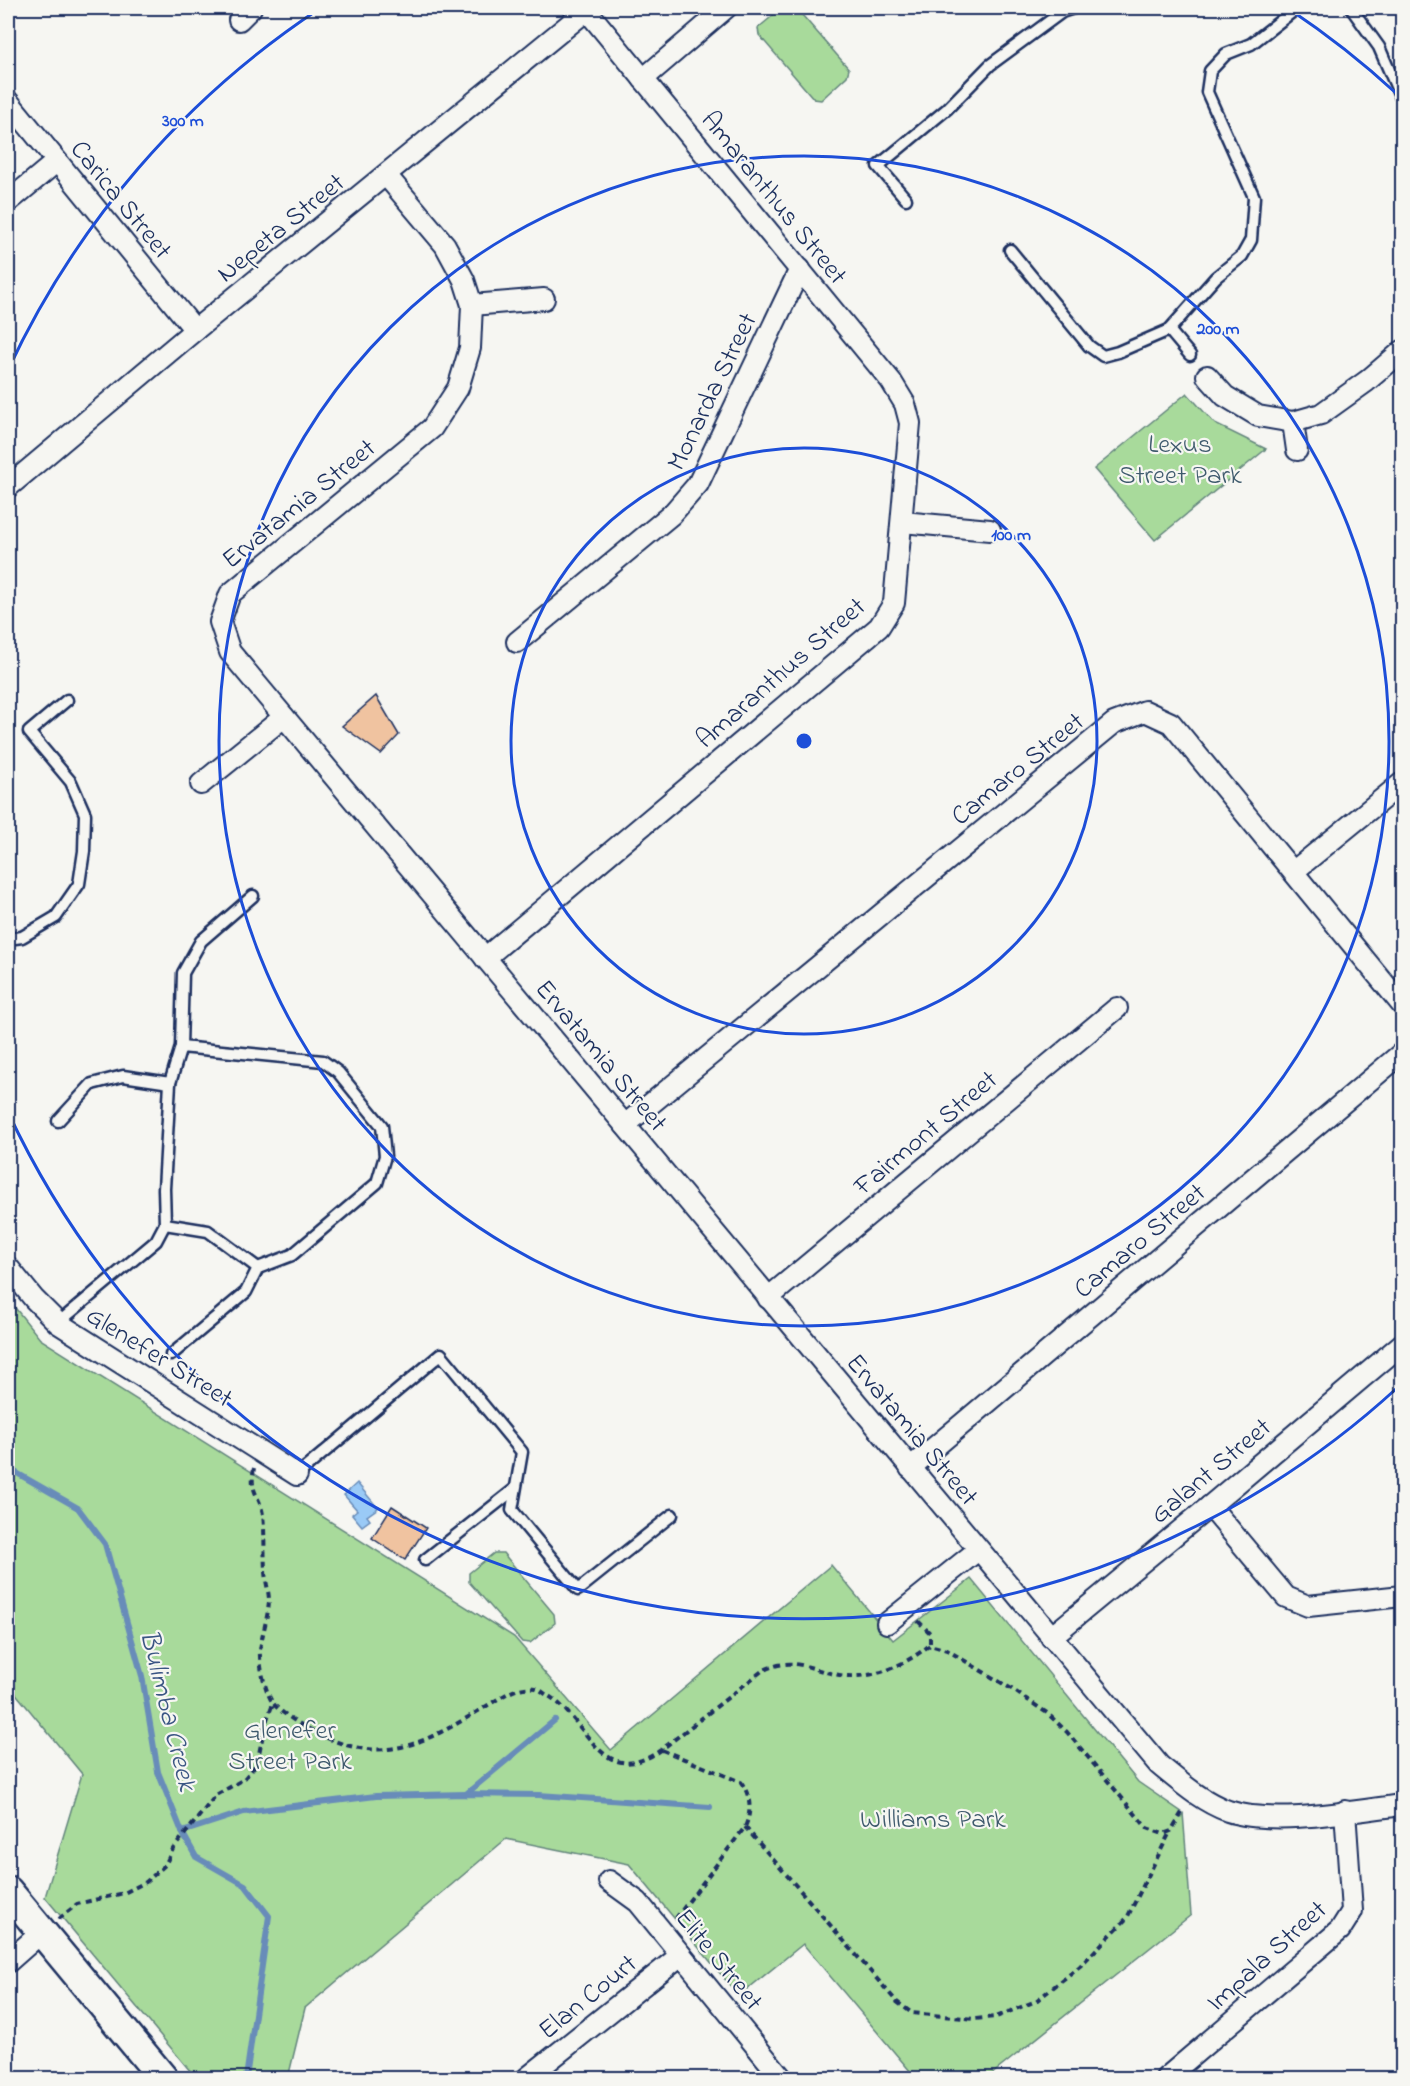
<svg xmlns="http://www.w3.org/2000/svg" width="1410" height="2086" viewBox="0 0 1410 2086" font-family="'Indie Flower',sans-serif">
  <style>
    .green { fill: #a8da9b; stroke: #62847c; stroke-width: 1.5 }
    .water { fill: #9acaf6; stroke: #678cb9; stroke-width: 1.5 }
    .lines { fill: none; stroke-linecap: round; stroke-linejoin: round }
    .stream { stroke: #678cb9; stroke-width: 6 }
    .building { fill: #f0c3a0; stroke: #1b2f5e; stroke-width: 1.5 }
    .lane-casing { stroke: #1b2f5e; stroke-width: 15 }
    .street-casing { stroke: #1b2f5e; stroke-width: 24 }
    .secondary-casing { stroke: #1b2f5e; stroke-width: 33 }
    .path { stroke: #1b2f5e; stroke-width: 4; stroke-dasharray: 6 4.5; stroke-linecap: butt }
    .lane { stroke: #f6f6f2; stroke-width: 10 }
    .street { stroke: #f6f6f2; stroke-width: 20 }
    .secondary { stroke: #f6f6f2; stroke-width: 28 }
    .ring { fill: none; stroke: #1d4ed8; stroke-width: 3 }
    .labels { text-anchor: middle; stroke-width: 4.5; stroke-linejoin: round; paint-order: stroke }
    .street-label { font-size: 27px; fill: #1b2f5e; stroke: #f6f6f2 }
    .park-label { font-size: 27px; fill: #3e5a6d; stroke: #f6f6f2 }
    .water-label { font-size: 28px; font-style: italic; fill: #3b5684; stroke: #f6f6f2 }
    .centre { fill: #1d4ed8; stroke: #f6f6f2; stroke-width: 3 }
    .ring-label { font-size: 18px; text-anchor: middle; font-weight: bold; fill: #1d4ed8; stroke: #f6f6f2; stroke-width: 4.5; stroke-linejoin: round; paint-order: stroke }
  </style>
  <rect width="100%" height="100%" fill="#f6f6f2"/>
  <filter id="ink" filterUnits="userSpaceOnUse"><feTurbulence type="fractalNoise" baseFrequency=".0167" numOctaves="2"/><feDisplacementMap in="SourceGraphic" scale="12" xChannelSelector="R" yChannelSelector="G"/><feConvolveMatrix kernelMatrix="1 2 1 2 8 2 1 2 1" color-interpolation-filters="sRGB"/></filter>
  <g filter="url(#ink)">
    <!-- green -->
    <g class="green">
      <path d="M782 8H796L849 69 847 76 821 100 814 99 759 35 758 28Z"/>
      <path d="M1187 393 1215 424 1266 449 1155 540 1094 469Z"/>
      <path d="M8 1299 40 1339 514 1637 611 1750 831 1565 893 1640 971 1579 1138 1782 1183 1813 1191 1915 987 2078H916L803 1944 739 1996 629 1864 506 1839 305 2008 288 2078H196L45 1897 82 1774 8 1684Z"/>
      <path d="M494 1553H503L554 1614 555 1623 530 1643 522 1642 469 1582V1573Z"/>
    </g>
    <!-- water -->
    <path class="water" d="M357 1483 378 1508 367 1516 370 1520 362 1526 352 1514 357 1510 344 1495Z"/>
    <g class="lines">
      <!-- stream -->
      <g class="stream">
        <path d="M8 1468 78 1508 105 1544 142 1676 158 1772 182 1832 196 1857 245 1885 269 1916 246 2078"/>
        <path d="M466 1794 555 1720"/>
        <path d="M182 1832 244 1812 376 1796 466 1794 539 1795 710 1807"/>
      </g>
    </g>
    <!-- building -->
    <g class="building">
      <path d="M376 696 399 735 381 754 342 726Z"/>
      <path d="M392 1506 426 1528 405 1560 372 1538Z"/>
    </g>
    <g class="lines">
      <!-- lane casing -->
      <g class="lane-casing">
        <g id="lane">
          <path d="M1351 8 1379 47 1402 100"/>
          <path d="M906 199 878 166 947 109 990 65 1062 12 1074 8"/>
          <path d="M1010 250 1089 346 1103 356 1118 352 1169 330 1216 277 1242 256 1251 240 1254 197 1207 92 1210 71 1226 54 1251 44 1297 8"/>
          <path d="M1169 330 1190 355"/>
          <path d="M8 939 22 937 56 917 79 884 84 851 85 814 71 782 29 732 67 700"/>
          <path d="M58 1121 92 1084 123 1076 170 1083"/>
          <path d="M165 1224 208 1231 258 1268"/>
          <path d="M58 1323 156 1241 165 1224 164 1189 170 1083 181 1047 183 973 201 941 253 896"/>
          <path d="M171 1355 246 1292 258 1268 292 1255 377 1183 385 1156 382 1126 338 1072 323 1061 181 1047"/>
          <path d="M297 1475 441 1354 522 1452 512 1510 578 1590 672 1515"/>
          <path d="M425 1560 515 1489"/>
        </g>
      </g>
      <!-- street casing -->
      <g class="street-casing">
        <g id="street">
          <path d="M239 20 251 8"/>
          <path d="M643 79 726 8"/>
          <path d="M8 101 195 330"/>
          <path d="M386 175 445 245 464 280 472 305 470 348 458 388 432 428 230 594 220 622 230 652 1159 1765C1180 1782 1201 1801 1228 1811 1273 1826 1354 1811 1402 1805"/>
          <path d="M8 202 56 162"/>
          <path d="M472 305 544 299"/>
          <path d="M1207 376 1225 396 1258 416 1293 422 1321 414 1367 381 1402 351"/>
          <path d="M1293 422 1297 450"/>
          <path d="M8 487 195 330 587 10"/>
          <path d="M902 522 990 530"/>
          <path d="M517 642 672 514 698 484 800 269"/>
          <path d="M201 784 284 717"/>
          <path d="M1294 871 1402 783"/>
          <path d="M485 958 879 627 894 603 910 423 905 404 891 381 585 8"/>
          <path d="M625 1125 1114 723 1145 711 1171 723 1402 1005"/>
          <path d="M8 1267 34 1299 58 1323 297 1475"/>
          <path d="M768 1298 1117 1008"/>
          <path d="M910 1468 1402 1053"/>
          <path d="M1210 1506 1286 1597 1308 1606 1402 1596"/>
          <path d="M887 1623 978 1550"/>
          <path d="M1051 1637 1210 1506 1402 1344"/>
          <path d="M609 1881 638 1902 782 2078"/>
          <path d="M8 1962 42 1932"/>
          <path d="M527 2078 681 1955"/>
          <path d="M1166 2078 1340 1930 1352 1911 1345 1811"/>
        </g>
      </g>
      <!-- secondary casing -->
      <g class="secondary-casing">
        <path id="secondary" d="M8 1891 163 2078"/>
      </g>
      <!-- path -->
      <g class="path">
        <path d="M254 1468C249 1494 260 1494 263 1515 265 1533 264 1552 265 1570 265 1580 269 1591 269 1601 268 1618 262 1634 260 1650 259 1664 265 1692 273 1703 280 1713 306 1728 317 1733 386 1769 430 1740 490 1704 503 1696 518 1685 536 1688 539 1689 544 1693 547 1695 588 1718 600 1792 661 1750L762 1671C798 1653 814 1674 848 1676 879 1678 907 1663 930 1645L947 1650 1010 1688 1047 1713 1067 1732 1147 1828 1163 1834 1171 1831 1184 1809"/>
        <path d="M918 1621 930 1633V1645"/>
        <path d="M662 1750 741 1782C751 1796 752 1811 745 1827L676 1918"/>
        <path d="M745 1827 897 2002 912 2013 975 2019 996 2017 1036 2001 1080 1966 1127 1918 1170 1832"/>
        <path d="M59 1919 77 1904 124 1893 146 1882 165 1865 173 1849 216 1795 244 1779 257 1763 265 1725 273 1703"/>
      </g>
      <!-- lane -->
      <use href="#lane" class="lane"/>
      <!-- street -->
      <use href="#street" class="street"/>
      <!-- secondary -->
      <use href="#secondary" class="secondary"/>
    </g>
  </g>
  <!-- distance rings -->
  <g class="ring">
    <circle cx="804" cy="741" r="293"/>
    <circle cx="804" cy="741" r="585"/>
    <path d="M1397 1388A878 878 0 0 1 8 1112M8 370A878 878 0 0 1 319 9M1289 9A878 878 0 0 1 1397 94"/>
  </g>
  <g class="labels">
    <!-- street labels -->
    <g class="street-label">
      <text transform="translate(775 197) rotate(51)" y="9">Amaranthus Street</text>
      <text transform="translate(122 199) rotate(51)" y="9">Carica Street</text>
      <text transform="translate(280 227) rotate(-39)" y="9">Nepeta Street</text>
      <text transform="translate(711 391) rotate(-64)" y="9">Monarda Street</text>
      <text transform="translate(298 503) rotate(-39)" y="9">Ervatamia Street</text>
      <text transform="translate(780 672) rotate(-41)" y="9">Amaranthus Street</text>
      <text transform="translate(1017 768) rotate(-39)" y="9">Camaro Street</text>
      <text transform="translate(602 1055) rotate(50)" y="9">Ervatamia Street</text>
      <text transform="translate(925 1132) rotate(-40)" y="9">Fairmont Street</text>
      <text transform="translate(1139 1240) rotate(-40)" y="9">Camaro Street</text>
      <text transform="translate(160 1356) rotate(32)" y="9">Glenefer Street</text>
      <text transform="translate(913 1429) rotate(50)" y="9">Ervatamia Street</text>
      <text transform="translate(1210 1470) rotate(-40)" y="9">Galant Street</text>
      <text transform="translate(1266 1955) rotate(-42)" y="9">Impala Street</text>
      <text transform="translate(720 1959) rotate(51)" y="9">Elite Street</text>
      <text transform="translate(587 1996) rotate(-39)" y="9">Elan Court</text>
    </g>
    <!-- park labels -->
    <g class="park-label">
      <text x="1180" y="452">Lexus<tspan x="1180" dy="31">Street Park</tspan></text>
      <text x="290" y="1738">Glenefer<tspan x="290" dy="31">Street Park</tspan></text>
      <text x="933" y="1827">Williams Park</text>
    </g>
    <!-- water labels -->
    <g class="water-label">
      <text transform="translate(170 1710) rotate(76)" y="10">Bulimba Creek</text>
    </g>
  </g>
  <circle cx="804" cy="741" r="9" class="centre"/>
  <g class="ring-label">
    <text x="183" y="126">300 m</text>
    <text x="1218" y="334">200 m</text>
    <text x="1011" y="540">100 m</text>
  </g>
  <!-- margin -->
  <rect width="1410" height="2086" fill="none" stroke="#f6f6f2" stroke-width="30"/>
  <rect x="15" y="15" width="1380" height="2056" fill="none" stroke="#1b2f5e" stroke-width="2" filter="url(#ink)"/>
</svg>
